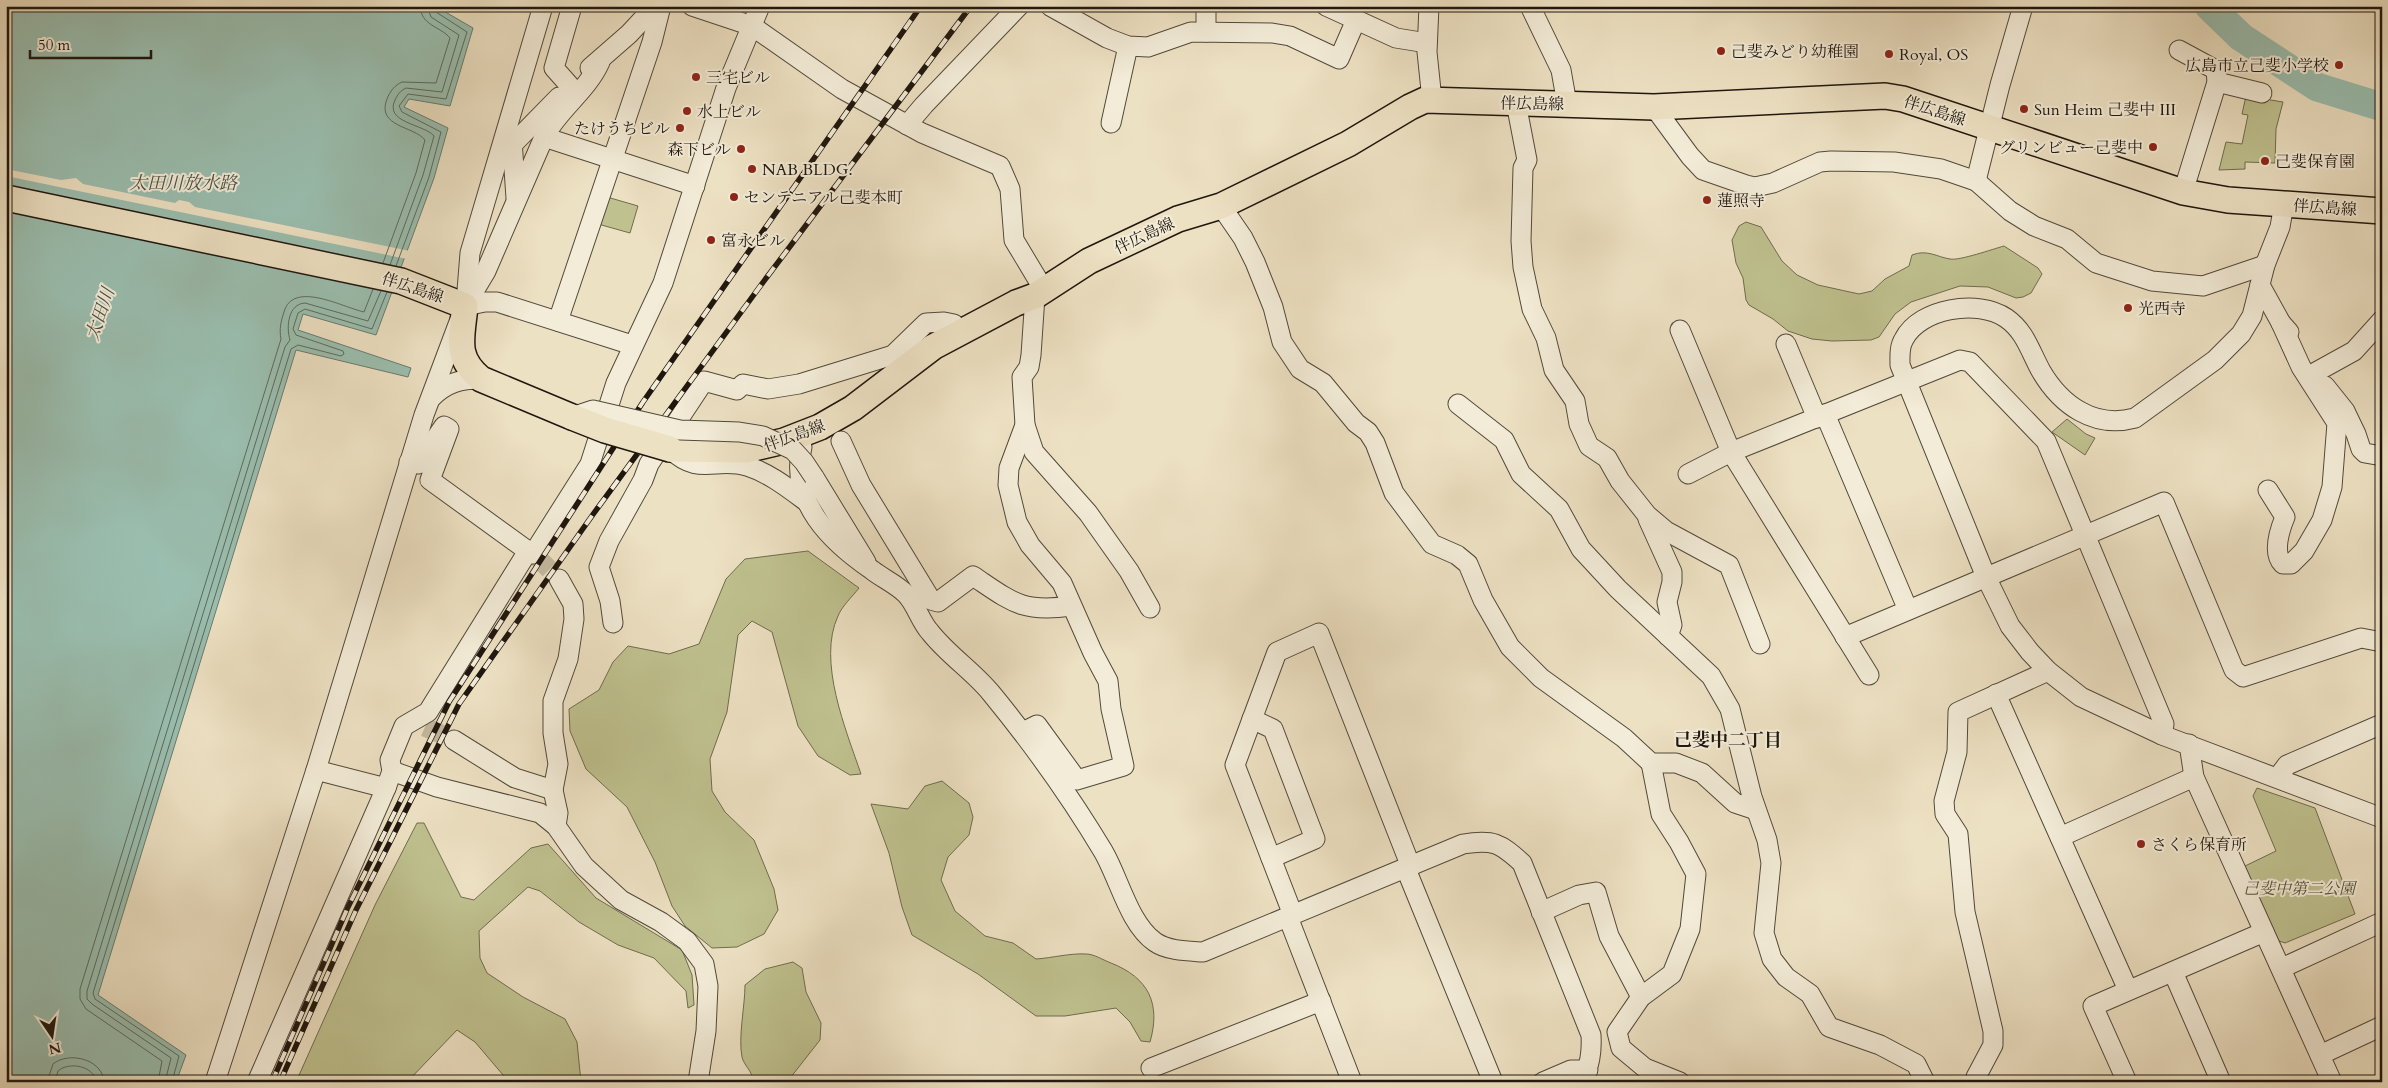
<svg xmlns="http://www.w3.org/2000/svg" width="2388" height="1088" viewBox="0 0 2388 1088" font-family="Cardo,'Noto Serif JP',serif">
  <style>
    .green { fill: #bfc18f; stroke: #6f6c4e }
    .water { fill: #9abeaf; stroke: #697b6f }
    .pier { fill: #ede1c3 }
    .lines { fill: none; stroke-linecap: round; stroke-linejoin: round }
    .shore { stroke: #5c6a5e; stroke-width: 1 }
    .river { stroke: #9abeaf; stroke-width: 29 }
    .minor-tunnel { stroke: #c4b89f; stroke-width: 19; stroke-dasharray: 19 9; stroke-linecap: butt }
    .minor-casing { stroke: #52493b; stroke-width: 21 }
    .major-casing { stroke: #1f160e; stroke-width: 28 }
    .minor { stroke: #f3ecd8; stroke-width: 19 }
    .major { stroke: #ede1c3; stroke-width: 25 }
    .rail-casing { stroke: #1f160e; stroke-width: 5.5 }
    .rail { stroke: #f3ecd8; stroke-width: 4; stroke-dasharray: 11; stroke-linecap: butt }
    .minor-bridge-casing { stroke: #52493b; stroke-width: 21; stroke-linecap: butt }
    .major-bridge-casing { stroke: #1f160e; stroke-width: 28; stroke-linecap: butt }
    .minor-bridge { stroke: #f3ecd8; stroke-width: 19 }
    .major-bridge { stroke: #ede1c3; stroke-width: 25 }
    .poi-dot { fill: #8f2418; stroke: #f3ecd8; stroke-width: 2 }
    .labels { text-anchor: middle; stroke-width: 4; stroke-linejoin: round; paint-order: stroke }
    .poi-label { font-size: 16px; fill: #1f160e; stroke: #f3ecd8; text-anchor: start }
    .street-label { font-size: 16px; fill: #1f160e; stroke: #f3ecd8 }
    .park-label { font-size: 16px; font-style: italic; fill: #57523b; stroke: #f3ecd8 }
    .water-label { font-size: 18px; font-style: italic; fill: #4a5146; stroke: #f3ecd8 }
    .neighbourhood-label { font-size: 18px; font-weight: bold; fill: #1f160e; stroke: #f3ecd8 }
  </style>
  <rect width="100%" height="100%" fill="#ede1c3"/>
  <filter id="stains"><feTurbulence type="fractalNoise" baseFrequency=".004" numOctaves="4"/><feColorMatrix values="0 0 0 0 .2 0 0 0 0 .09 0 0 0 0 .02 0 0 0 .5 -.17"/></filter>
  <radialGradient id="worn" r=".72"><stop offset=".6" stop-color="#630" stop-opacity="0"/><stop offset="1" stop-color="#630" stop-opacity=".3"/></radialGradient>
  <!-- green -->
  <g class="green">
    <path d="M2246 96 2283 102 2276 129 2275 163 2245 162V169L2219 170 2226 142 2242 144 2248 115 2242 114Z"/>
    <path d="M607 197 638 206 630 233 598 224Z"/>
    <path d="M1746 222 1761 227 1782 261 1797 275 1818 285 1859 294 1872 291 1885 279 1909 266 1912 255C1927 249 1937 257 1950 259 1959 261 1993 249 2004 246L2038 268 2042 274 2031 293 2023 297 2016 298 1988 287 1960 286 1911 302 1895 314 1879 337 1871 340 1832 341 1812 339 1788 331 1773 319 1749 305 1746 300 1743 278 1736 263 1732 240 1739 226Z"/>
    <path d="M2067 419 2086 434 2095 438 2085 455 2052 432Z"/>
    <path d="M808 551 859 588C852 597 842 606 838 616 817 661 846 730 861 774L850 775 818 756 798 726 772 632 752 621 738 635 727 712 710 759 712 791 725 812 754 840 774 889 778 910 764 934 737 947 712 948 685 926 672 906 655 862 627 807 586 769 570 731 569 709 599 690 613 662 628 646 669 654 699 644 726 579 745 559Z"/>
    <path d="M942 781 969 803 973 817 969 835 948 857 941 880 955 911 985 936 1013 943 1036 959C1052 958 1070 953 1086 954 1094 954 1103 960 1111 963 1149 978 1161 1004 1150 1042L1141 1041 1130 1022 1116 1008 1065 1016H1036L978 974 912 935 902 907 889 853 871 804 908 809 925 786Z"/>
    <path d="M2257 788 2315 808 2355 914 2285 943 2276 940 2243 867 2276 851 2253 796Z"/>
    <path d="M417 823H424L461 897 474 900 531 848 548 844 596 898 682 950 692 975 694 1005 688 1008 686 991 654 958 618 945 579 922 540 891 528 887 479 931 480 958 487 973 523 997 565 1019 577 1042 581 1082H509L475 1042 457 1030 407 1082H296L375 905Z"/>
    <path d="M793 962 802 968 806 992 821 1023 820 1040 787 1082H753C753 1071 744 1066 742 1057 738 1037 745 1006 745 985L765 969Z"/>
  </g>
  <!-- water -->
  <path class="water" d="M6 6H435L473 28 450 106 409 99 404 107 448 128 434 178 376 335 303 314 298 330 411 368 408 377 296 350 98 995 186 1055 176 1082H102L67 1077 65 1082H6Z"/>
  <!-- pier -->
  <path class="pier" d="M6 169 61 180 76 178 83 184 175 203 179 200 189 202 195 207 410 251 407 259 6 176Z"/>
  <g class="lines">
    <!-- shore -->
    <g class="shore">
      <path d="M383 263 416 173 425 140C414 126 376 127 387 99 390 91 395 85 402 82L436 83 450 38C440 26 421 26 420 6"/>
      <path d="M390 265 423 175 434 136C424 124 384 123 395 100 398 94 400 91 406 88L442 92 459 35 431 17 427 6"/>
      <path d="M396 266 429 177 441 132 402 112 399 106 408 94 446 99 467 32 436 12 434 6"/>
      <path d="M47 1082 53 1064C69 1051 103 1059 104 1082"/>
      <path d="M55 1082 58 1071C69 1061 95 1066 96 1082"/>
      <path d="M158 1082 162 1061 86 1009 80 999V989L281 339C279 329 281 321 284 312 293 280 342 307 364 312L373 289"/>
      <path d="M165 1082 171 1058 92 1004 87 999V991L285 347 290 340C286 327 288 304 305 303L368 321 381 291"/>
      <path d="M172 1082 179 1056 95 999 93 993 291 349 298 345 341 356 344 354 343 351 296 335 293 329 298 313 305 309 372 329 387 292"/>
    </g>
    <!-- river -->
    <path class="river" d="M2209 6 2241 37 2317 87 2382 107"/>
    <!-- minor-tunnel -->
    <g class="minor-tunnel">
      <path d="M536 556 559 579"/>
      <path d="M425 727 454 740"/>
    </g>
    <!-- minor casing -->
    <g class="minor-casing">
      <g id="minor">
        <path d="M692 6 752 26 842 89 922 133 1000 166 1010 189 1014 240 1044 290"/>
        <path d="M1050 6 1107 38 1128 46 1148 47 1191 32 1272 33 1290 36 1339 59 1356 20"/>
        <path d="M1326 6 1396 38 1427 43"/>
        <path d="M1429 6 1427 52 1432 100"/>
        <path d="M1530 6 1561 70 1567 104"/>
        <path d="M1206 32V6"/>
        <path d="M2179 50 2216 70 2217 82 2183 192"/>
        <path d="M590 68 629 34 655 6"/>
        <path d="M2217 82 2262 93"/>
        <path d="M570 86 554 68 572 6"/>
        <path d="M1516 103 1527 160 1523 168 1521 241 1523 267 1532 309 1546 338 1554 370 1575 401 1579 424 1589 446 1607 458 1620 481 1647 515 1666 531 1729 565 1760 644"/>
        <path d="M1654 107 1690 156 1703 170 1746 185 1755 187 1773 183 1820 162 1831 161 1894 162 1941 169 1976 181 2010 211 2034 226 2067 239 2096 263 2152 281 2203 286 2265 265"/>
        <path d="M1111 123 1128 46"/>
        <path d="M907 125 924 105 1019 6"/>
        <path d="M544 137 695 186"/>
        <path d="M512 140 516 198"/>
        <path d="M504 158 513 144 559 97"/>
        <path d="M1976 181 2000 85 2023 6"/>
        <path d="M2284 204 2280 227 2265 265 2252 316 2241 334 2215 360 2135 418C2094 429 2061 405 2041 371 2030 351 2025 331 2006 318 1978 299 1920 308 1904 339 1899 347 1900 356 1900 365L1986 577 2010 626 2030 652 2048 671 2081 697 2162 735 2382 818"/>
        <path d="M1221 206 1243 238 1255 262 1273 307 1282 342 1300 369 1323 383 1356 423 1368 432 1375 443 1394 493 1432 544 1457 555 1468 564 1483 600 1510 647 1541 678 1624 738 1651 763H1676L1702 773 1735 803 1756 810"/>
        <path d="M2260 285 2281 323 2289 332"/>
        <path d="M1035 296 1031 355 1029 367 1022 377 1025 425 1034 452 1088 513 1129 571 1150 608"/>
        <path d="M466 303 470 253 543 6"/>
        <path d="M465 306 485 302H497L632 345"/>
        <path d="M558 321 652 42 661 6"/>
        <path d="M1680 330 1731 452 1869 675"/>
        <path d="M1786 344 1817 418"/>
        <path d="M2316 372 2354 351 2382 320"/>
        <path d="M2325 386 2345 411 2356 434 2361 449 2365 453 2382 456"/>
        <path d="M431 398C446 383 460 379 481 379"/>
        <path d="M1458 404 1504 440 1521 474 1559 509 1581 549 1618 589 1711 676 1730 709 1752 797 1767 840 1771 863 1764 933 1772 959 1786 977 1810 994 1829 1027 1880 1045 1916 1064 1925 1082"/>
        <path d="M1825 414 1908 610"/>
        <path d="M841 441 861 485 931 600 938 602 973 576C1012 602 1022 613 1071 606"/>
        <path d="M802 447C789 502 831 542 872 570 882 578 896 584 906 594 916 604 920 621 930 632 948 655 973 671 991 693 1032 743 1070 796 1103 851 1119 878 1129 924 1155 942 1168 951 1188 951 1203 952L1463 844C1493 839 1500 843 1522 863L1591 1035C1592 1053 1590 1066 1581 1082"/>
        <path d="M670 449C700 477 714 457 747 466 769 473 788 488 807 502"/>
        <path d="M409 462 418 464 444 426 449 429 430 480 528 551"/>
        <path d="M1688 474 1731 452 1960 360 1970 362 2046 441 2164 724 2162 735"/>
        <path d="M814 477 866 562"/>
        <path d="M2268 490 2285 517C2280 529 2272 553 2283 564H2291L2304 551 2322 520 2332 487 2337 423 2301 367 2281 323"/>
        <path d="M1648 519 1672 572V582L1667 602 1672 625 1668 636"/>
        <path d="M613 623 610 601 599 567 609 541 643 480 649 464 704 381 737 390 743 384 768 389 799 384 893 355 926 323 944 322 954 324 959 332"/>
        <path d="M1845 637 2164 502 2234 670 2243 677 2361 638 2382 642"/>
        <path d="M1996 694 2128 990"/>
        <path d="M1252 719 1273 729 1315 839 1271 858"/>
        <path d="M1023 732 1037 725 1077 780 1124 766 1111 709 1108 681 1093 653 1062 583 1030 545 1017 522 1008 485 1009 468 1025 425"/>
        <path d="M454 740 515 778 553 790"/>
        <path d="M2189 744 2194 777 2332 1082"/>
        <path d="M1651 763 1661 814 1679 842 1696 874 1690 929 1672 974 1641 997 1617 1032 1621 1048 1645 1068 1680 1082"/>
        <path d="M392 771 437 787 540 813 556 826 584 866 621 900 661 922 687 941 704 964 708 986 706 1031 698 1082"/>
        <path d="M2278 777 2287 765 2382 724"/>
        <path d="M386 788 392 771 390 760 404 726 428 712 528 551 533 554 590 464 616 383 663 283 726 88 760 6"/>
        <path d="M556 826 558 813 553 790 558 764 553 733V701L568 659 574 619 573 604 559 579"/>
        <path d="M2060 837 2194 777"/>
        <path d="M1406 869 1493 1082"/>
        <path d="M1541 912 1579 895 1596 892 1609 936 1641 997"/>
        <path d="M1293 915 1235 765 1277 652 1319 633 1411 867"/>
        <path d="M1288 917 1352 1082"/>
        <path d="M2282 968 2382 922"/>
        <path d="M2173 972 2221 1082"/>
        <path d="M2320 1055 2382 1026"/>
        <path d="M1151 1068 1321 1001"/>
        <path d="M215 1082 316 770 424 415 465 306 486 271 544 137C559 109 587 91 600 62"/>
        <path d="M257 1082 386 788 316 770"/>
        <path d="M1543 1082 1571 1070H1588"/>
        <path d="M1976 1082V1077L1993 1045V1031L1965 912 1958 834 1945 814 1944 801 1957 752 1958 712 2048 671"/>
        <path d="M2127 1082 2093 1006 2264 932"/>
      </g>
    </g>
    <!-- major casing -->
    <g class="major-casing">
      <g id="major">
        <path d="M6 198 401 281 465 306C462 338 454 357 481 379L572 417"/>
        <path d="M670 449 746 450 784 441 820 427 853 408 933 347 1016 303 1035 296 1089 261 1178 219 1221 206 1348 144 1410 107 1425 100 1654 107 1885 96 1903 99 2183 192 2228 200 2382 211"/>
      </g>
    </g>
    <!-- minor -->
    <use href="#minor" class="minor"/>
    <!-- major -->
    <use href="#major" class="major"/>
    <!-- rail casing -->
    <g class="rail-casing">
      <g id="rail">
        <path d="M272 1082 348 907 449 702 643 402 921 6"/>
        <path d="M280 1082 356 910 459 704 594 513 761 285 971 6"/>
      </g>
    </g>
    <!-- rail -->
    <use href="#rail" class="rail"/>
    <!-- minor-bridge casing -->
    <g class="minor-bridge-casing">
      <path id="minor-bridge" d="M572 417 593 410 680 430 739 432 763 436 793 450 804 462 814 477"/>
    </g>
    <!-- major-bridge casing -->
    <g class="major-bridge-casing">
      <path id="major-bridge" d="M572 417 605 430 670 449"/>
    </g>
    <!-- minor-bridge -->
    <use href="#minor-bridge" class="minor-bridge"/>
    <!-- major-bridge -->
    <use href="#major-bridge" class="major-bridge"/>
  </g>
  <!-- markers -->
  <g class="poi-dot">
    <circle cx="1721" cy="51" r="5"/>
    <circle cx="1889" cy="54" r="5"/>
    <circle cx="2339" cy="65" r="5"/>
    <circle cx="696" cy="77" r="5"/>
    <circle cx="2024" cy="109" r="5"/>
    <circle cx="687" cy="111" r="5"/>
    <circle cx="680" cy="128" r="5"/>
    <circle cx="2153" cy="147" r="5"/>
    <circle cx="741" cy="149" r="5"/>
    <circle cx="2265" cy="161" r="5"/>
    <circle cx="752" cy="169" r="5"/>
    <circle cx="734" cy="197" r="5"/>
    <circle cx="1707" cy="200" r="5"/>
    <circle cx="711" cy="240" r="5"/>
    <circle cx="2128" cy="308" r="5"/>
    <circle cx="2141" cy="844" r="5"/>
  </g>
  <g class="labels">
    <!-- poi labels -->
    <g class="poi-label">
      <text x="1731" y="57">己斐みどり幼稚園</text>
      <text x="1899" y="60">Royal, OS</text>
      <text x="2329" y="71" text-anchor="end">広島市立己斐小学校</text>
      <text x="706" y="83">三宅ビル</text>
      <text x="2034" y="115">Sun Heim 己斐中 III</text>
      <text x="697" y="117">水上ビル</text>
      <text x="670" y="134" text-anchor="end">たけうちビル</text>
      <text x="2143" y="153" text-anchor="end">グリンビュー己斐中</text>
      <text x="731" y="155" text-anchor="end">森下ビル</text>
      <text x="2275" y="167">己斐保育園</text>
      <text x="762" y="175">NAB BLDG.</text>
      <text x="744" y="203">センテニアル己斐本町</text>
      <text x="1717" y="206">蓮照寺</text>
      <text x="721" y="246">富永ビル</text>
      <text x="2138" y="314">光西寺</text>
      <text x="2151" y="850">さくら保育所</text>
    </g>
    <!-- street labels -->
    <g class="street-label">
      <text transform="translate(1532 103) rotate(1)" y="6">伴広島線</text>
      <text transform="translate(1935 110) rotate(18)" y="6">伴広島線</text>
      <text transform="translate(2325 207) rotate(4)" y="6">伴広島線</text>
      <text transform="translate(1144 235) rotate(-25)" y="6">伴広島線</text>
      <text transform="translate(413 287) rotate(18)" y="6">伴広島線</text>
      <text transform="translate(794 435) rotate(-20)" y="6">伴広島線</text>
    </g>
    <!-- park labels -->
    <g class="park-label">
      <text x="2299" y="894">己斐中第二公園</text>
    </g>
    <!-- water labels -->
    <g class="water-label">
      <text x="183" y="189">太田川放水路</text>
      <text transform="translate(100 314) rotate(-71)" y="6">太田川</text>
    </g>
    <!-- neighbourhood labels -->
    <g class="neighbourhood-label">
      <text x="1728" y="746">己斐中二丁目</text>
    </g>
  </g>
  <!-- margin -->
  <rect width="2388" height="1088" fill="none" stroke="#ede1c3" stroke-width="25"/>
  <rect x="8" y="8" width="2373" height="1073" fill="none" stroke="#1f160e" stroke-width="2.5"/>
  <rect x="12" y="12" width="2363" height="1063" fill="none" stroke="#1f160e"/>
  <!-- north arrow -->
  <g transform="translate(52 1036) rotate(167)" stroke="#f3ecd8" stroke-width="4" paint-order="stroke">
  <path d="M0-4L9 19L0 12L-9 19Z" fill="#1f160e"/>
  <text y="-8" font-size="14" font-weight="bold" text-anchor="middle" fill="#1f160e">N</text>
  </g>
  <!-- scale -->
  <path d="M30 50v8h121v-8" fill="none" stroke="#1f160e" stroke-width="2.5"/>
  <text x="38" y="50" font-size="15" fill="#1f160e" stroke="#f3ecd8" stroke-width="4" paint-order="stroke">50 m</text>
  <rect width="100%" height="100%" filter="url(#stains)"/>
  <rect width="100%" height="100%" fill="url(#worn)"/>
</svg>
